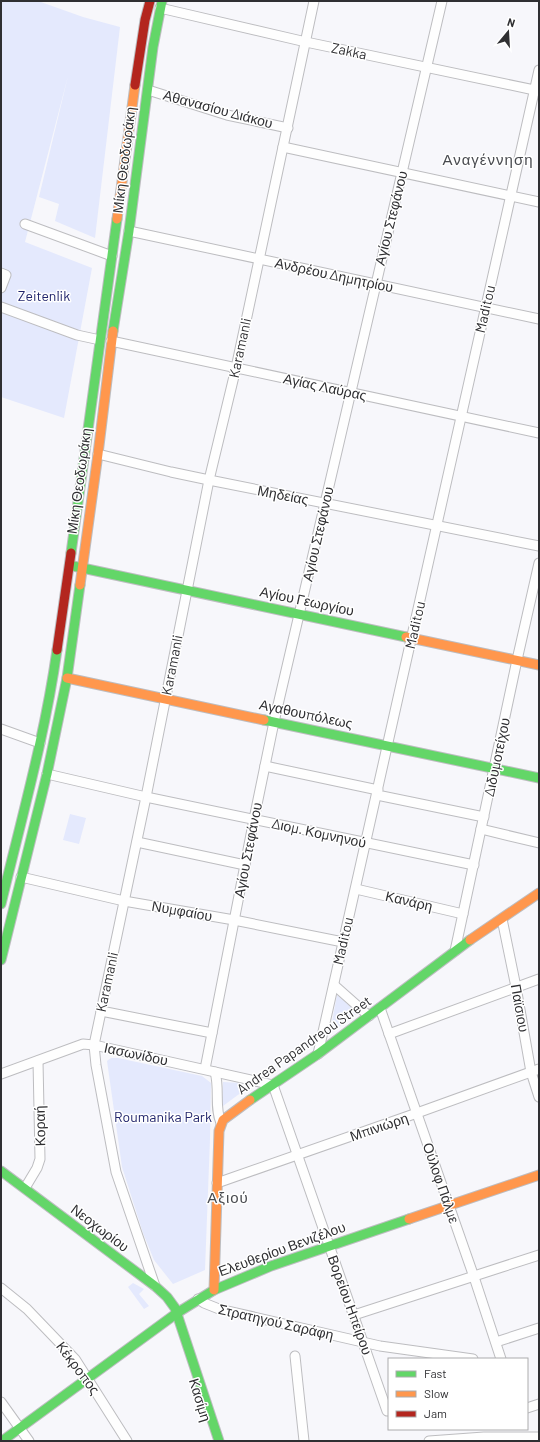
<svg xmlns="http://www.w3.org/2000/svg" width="540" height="1442" viewBox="0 0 540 1442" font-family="Barlow,sans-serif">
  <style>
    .green { fill: #e4e9fd }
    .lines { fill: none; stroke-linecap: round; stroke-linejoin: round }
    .street-casing { stroke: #bdbdc0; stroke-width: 11 }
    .fast-casing { stroke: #bdbdc0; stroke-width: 11 }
    .slow-casing { stroke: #bdbdc0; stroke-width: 11 }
    .jam-casing { stroke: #bdbdc0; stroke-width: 11 }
    .street { stroke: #fefefe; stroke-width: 9 }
    .fast { stroke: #63d668; stroke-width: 9 }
    .slow { stroke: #ff974d; stroke-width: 9 }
    .jam { stroke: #b3261e; stroke-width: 9 }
    .labels { text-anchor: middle; stroke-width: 3; stroke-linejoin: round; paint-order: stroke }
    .street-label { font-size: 14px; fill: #2f2f32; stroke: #fff }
    .park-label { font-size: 14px; fill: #20246b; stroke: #fff }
    .neighbourhood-label { font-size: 15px; letter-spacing: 1px; fill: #494b50; stroke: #fff }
  </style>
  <rect width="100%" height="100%" fill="#f7f7fb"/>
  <!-- green -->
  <g class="green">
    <path d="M1 1H38L83 17 120 27 95 238 55 221 59 204 39 197 68 76 25 242 92 268 64 418 1 397Z"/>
    <path d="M70 814 86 818 79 844 63 840Z"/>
    <path d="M337 995 358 1013 330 1033Z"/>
    <path d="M111 1058H118L202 1076 211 1083 210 1139 205 1270 173 1284 154 1260 143 1233 122 1167 107 1061Z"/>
    <path d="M223 1082 241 1083 246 1089 223 1106 222 1101Z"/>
    <path d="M133 1283 144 1289 139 1294 149 1306 144 1309 128 1287Z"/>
  </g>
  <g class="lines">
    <!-- street casing -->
    <g class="street-casing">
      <g id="street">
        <path d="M160 8 306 42 539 91"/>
        <path d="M148 90 227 115 288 128"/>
        <path d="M283 147 539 202"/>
        <path d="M25 224 112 256"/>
        <path d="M129 231 539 319"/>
        <path d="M1 273 6 275 1 288"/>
        <path d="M1 307 77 335 100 340"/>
        <path d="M111 341 539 433"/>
        <path d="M98 454 171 472 209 480 539 546"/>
        <path d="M1 729 40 743"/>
        <path d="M265 766 378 790"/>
        <path d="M47 774 146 797 474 865"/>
        <path d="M377 795 484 817"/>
        <path d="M481 829 539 843"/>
        <path d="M137 842 245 865"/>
        <path d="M21 877 124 901 234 920 343 942"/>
        <path d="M356 889 463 914"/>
        <path d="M502 919 516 987 531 1072 539 1097"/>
        <path d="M455 951 517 660 539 563"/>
        <path d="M334 985 369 1016"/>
        <path d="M380 1008 474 1277 501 1359"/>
        <path d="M101 1011 212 1033"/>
        <path d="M389 1034 539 979"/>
        <path d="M318 1054C393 726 464 398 539 70"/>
        <path d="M205 1069 254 819 274 722 442 1"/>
        <path d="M215 1072C220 1089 214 1107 221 1123"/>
        <path d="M1 1074 83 1044 94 1045 273 1085 387 1411"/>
        <path d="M217 1183 417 1113 539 1069"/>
        <path d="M25 1188 37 1168 40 1159 38 1061"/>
        <path d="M155 1286 116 1172 96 1065 94 1045 146 797 209 480 236 368 314 1"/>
        <path d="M1 1288 27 1309 75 1359 127 1441"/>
        <path d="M198 1299 204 1303 219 1309 380 1346 473 1359"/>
        <path d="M354 1315 539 1255"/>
        <path d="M496 1342 539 1328"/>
        <path d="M295 1356 304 1441"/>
        <path d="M1 1402 29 1441"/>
        <path d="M527 1408 539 1404"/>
        <path d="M429 1441 484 1437H539"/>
      </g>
    </g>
    <!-- fast casing -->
    <g class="fast-casing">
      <g id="fast">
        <path d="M113 331 129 231 153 47 162 1"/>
        <path d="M71 553 117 219"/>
        <path d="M73 566 406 637"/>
        <path d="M264 720 539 778"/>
        <path d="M1 904C21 820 45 736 57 650"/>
        <path d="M1 960 47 774 67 678 80 585"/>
        <path d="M250 1100 318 1054 470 940"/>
        <path d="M1 1171 155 1286 167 1297 175 1308 219 1441"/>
        <path d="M2 1441 177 1313 214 1290 271 1266 409 1219"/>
      </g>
    </g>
    <!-- slow casing -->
    <g class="slow-casing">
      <g id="slow">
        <path d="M117 219 135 85"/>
        <path d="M80 585 98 454 113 331"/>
        <path d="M406 637 539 665"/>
        <path d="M67 678 264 720"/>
        <path d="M470 940 539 893"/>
        <path d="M409 1219 539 1175"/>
        <path d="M214 1290 219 1131 223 1120 250 1100"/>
      </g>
    </g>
    <!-- jam casing -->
    <g class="jam-casing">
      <g id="jam">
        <path d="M135 85 145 20 150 1"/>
        <path d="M57 650 71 553"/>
      </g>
    </g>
    <!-- street -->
    <use href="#street" class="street"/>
    <!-- fast -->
    <use href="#fast" class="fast"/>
    <!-- slow -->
    <use href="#slow" class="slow"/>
    <!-- jam -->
    <use href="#jam" class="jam"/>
  </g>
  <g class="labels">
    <!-- street labels -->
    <g class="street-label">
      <text transform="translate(349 51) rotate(12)" y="5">Zakka</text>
      <text transform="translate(218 109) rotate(15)" y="5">Αθανασίου Διάκου</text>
      <text transform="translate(124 160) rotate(-83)" y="5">Μίκη Θεοδωράκη</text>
      <text transform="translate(391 218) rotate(-76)" y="5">Αγίου Στεφάνου</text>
      <text transform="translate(334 275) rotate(12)" y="5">Ανδρέου Δημητρίου</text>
      <text transform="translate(485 309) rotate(-77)" y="5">Maditou</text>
      <text transform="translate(240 348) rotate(-78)" y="5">Karamanli</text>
      <text transform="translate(325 387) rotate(12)" y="5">Αγίας Λαύρας</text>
      <text transform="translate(79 481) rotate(-82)" y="5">Μίκη Θεοδωράκη</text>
      <text transform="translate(283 495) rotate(11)" y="5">Μηδείας</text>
      <text transform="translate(318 534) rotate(-77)" y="5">Αγίου Στεφάνου</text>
      <text transform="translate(307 601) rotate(12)" y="5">Αγίου Γεωργίου</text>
      <text transform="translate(415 625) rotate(-77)" y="5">Maditou</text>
      <text transform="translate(172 665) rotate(-79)" y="5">Karamanli</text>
      <text transform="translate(306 714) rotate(12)" y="5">Αγαθουπόλεως</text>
      <text transform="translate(497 757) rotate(-78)" y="5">Διδυμοτείχου</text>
      <text transform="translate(319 833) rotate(12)" y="5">Διομ. Κομνηνού</text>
      <text transform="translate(248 850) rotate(-79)" y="5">Αγίου Στεφάνου</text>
      <text transform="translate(409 901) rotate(13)" y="5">Κανάρη</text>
      <text transform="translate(182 911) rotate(10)" y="5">Νυμφαίου</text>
      <text transform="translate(343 941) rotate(-77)" y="5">Maditou</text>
      <text transform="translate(107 982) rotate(-78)" y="5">Karamanli</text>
      <text transform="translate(520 1008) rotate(80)" y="5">Παϊσιου</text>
      <text transform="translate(304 1045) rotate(-35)" y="5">Andrea Papandreou Street</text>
      <text transform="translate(136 1054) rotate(12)" y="5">Ιασωνίδου</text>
      <text transform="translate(40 1126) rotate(-91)" y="5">Κοραή</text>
      <text transform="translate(379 1127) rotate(-19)" y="5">Μπινιώρη</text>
      <text transform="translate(441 1183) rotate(71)" y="5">Ούλοφ Πάλμε</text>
      <text transform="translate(100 1228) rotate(37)" y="5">Νεοχωρίου</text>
      <text transform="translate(282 1249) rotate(-20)" y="5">Ελευθερίου Βενιζέλου</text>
      <text transform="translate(350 1305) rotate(70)" y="5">Βορείου Ηπείρου</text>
      <text transform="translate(276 1322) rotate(13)" y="5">Στρατηγού Σαράφη</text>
      <text transform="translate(78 1368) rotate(53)" y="5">Κέκροπος</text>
      <text transform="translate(200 1400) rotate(73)" y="5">Κασίμη</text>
    </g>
    <!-- park labels -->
    <g class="park-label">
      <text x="44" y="301">Zeitenlik</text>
      <text x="163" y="1122">Roumanika Park</text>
    </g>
    <!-- neighbourhood labels -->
    <g class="neighbourhood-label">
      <text x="488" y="165">Αναγέννηση</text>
      <text x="228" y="1203">Αξιού</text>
    </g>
  </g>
  <!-- border -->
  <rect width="540" height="1442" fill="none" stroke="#2f2f32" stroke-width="4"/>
  <!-- legend -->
  <rect x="388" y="1358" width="140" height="72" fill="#ffffff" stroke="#acacad"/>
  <rect x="396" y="1371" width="20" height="6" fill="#63d668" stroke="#acacad"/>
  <text x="424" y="1378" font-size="12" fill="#2f2f32">Fast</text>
  <rect x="396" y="1391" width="20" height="6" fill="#ff974d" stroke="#acacad"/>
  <text x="424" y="1398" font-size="12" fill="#2f2f32">Slow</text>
  <rect x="396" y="1411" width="20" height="6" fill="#b3261e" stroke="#acacad"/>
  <text x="424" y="1418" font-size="12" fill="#2f2f32">Jam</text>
  <!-- north arrow -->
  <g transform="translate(508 32) rotate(18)" stroke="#ffffff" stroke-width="3" paint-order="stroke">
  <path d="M0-3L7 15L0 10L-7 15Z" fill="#2f2f32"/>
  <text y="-6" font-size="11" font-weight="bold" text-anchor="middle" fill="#2f2f32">N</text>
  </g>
</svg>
